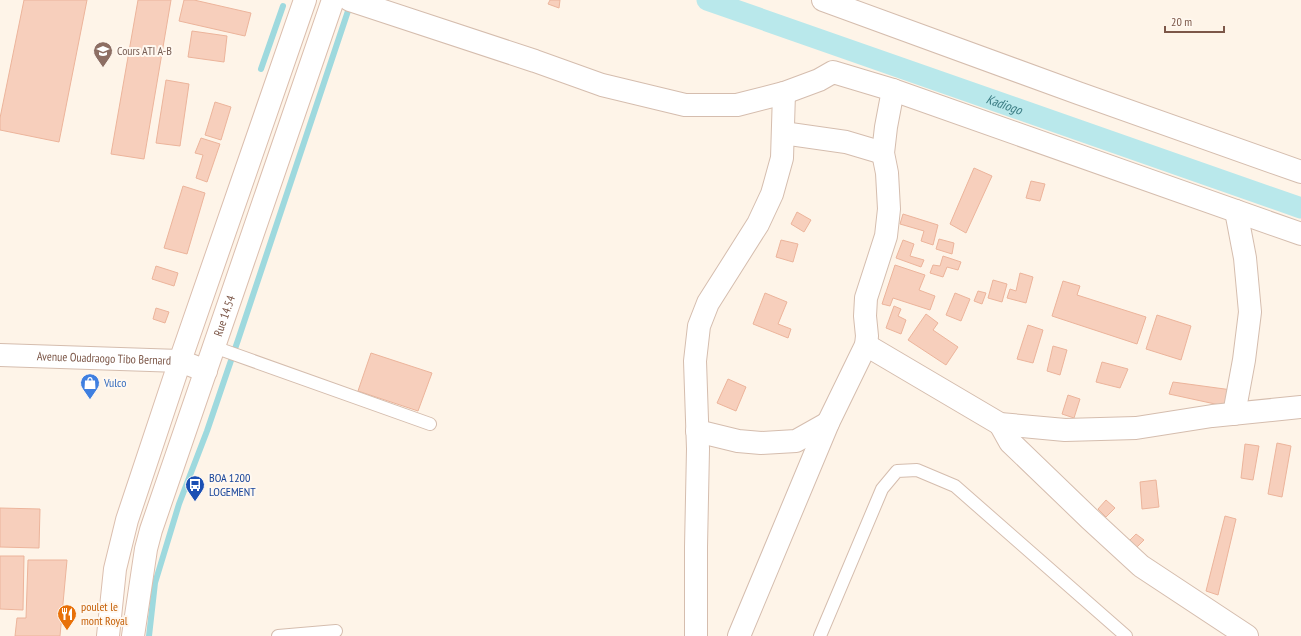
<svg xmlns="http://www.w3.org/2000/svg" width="1301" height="636" viewBox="0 0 1301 636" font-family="'PT Sans Narrow',sans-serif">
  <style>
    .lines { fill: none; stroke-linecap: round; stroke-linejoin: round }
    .stream { stroke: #9ed9de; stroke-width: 6 }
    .canal { stroke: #b9e8eb; stroke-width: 21 }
    .building { fill: #f7cfbc; stroke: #ecb49b }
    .lane-casing { stroke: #d5bdae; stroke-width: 14 }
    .street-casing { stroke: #d5bdae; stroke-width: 24 }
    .secondary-casing { stroke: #dbbeae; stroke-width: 24 }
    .lane { stroke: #fff; stroke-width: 12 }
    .street { stroke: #fff; stroke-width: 22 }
    .secondary { stroke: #fff; stroke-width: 22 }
    .labels { text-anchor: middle; stroke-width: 4; stroke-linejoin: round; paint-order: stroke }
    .education-label { font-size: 12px; fill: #785e54; stroke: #fff8f0; text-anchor: start }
    .street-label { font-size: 12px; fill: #7c5748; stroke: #fff8f0 }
    .shop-label { font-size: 12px; fill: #366cbe; stroke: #fff8f0; text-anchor: start }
    .transit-label { font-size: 12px; fill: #164399; stroke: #fff8f0; text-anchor: start }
    .food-label { font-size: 12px; fill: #c56008; stroke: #fff8f0; text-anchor: start }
    .water-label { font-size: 13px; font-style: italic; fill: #3a7c83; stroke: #fff8f0 }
  </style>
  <rect width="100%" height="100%" fill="#fef4e8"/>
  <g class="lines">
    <!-- stream -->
    <g class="stream">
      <path d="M261 69 283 6"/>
      <path d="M149 636 155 583 179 504 207 431 238 340 348 11"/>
    </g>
    <!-- canal -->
    <path class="canal" id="s1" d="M707 0 1301 208"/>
  </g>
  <!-- building -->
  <g class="building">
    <path d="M24 0H87L59 142 0 130V118Z"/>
    <path d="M138 0H171L144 159 111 154Z"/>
    <path d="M184 0H194L251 13 245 36 179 21Z"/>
    <path d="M550 0H560L559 8 548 4Z"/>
    <path d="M192 31 227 36 224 62 188 57Z"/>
    <path d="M166 80 189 84 180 146 156 143Z"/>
    <path d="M215 102 231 107 221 140 205 135Z"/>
    <path d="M201 138 220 144 207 182 196 178 203 155 195 153Z"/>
    <path d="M974 168 992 176 966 233 950 224Z"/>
    <path d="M1031 181 1045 184 1040 201 1026 198Z"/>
    <path d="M183 186 205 193 187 254 164 248Z"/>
    <path d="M797 212 811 220 804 232 791 224Z"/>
    <path d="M903 214 938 225 933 245 921 241 924 231 900 224Z"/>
    <path d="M939 239 954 243 952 254 936 249Z"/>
    <path d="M781 240 798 244 793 262 776 257Z"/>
    <path d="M903 240 914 244 910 256 924 260 921 267 896 258Z"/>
    <path d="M943 256 961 262 958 270 947 267 943 277 930 273 933 265 940 266Z"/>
    <path d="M895 265 925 275 919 290 935 296 930 310 893 298 890 306 882 304Z"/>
    <path d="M156 266 178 273 174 286 152 279Z"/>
    <path d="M1020 273 1033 277 1026 303 1007 298 1010 289 1016 291Z"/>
    <path d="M993 280 1007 284 1002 302 988 298Z"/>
    <path d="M1063 281 1080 286 1077 295 1146 317 1137 344 1052 316Z"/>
    <path d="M978 291 986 293 982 304 974 301Z"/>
    <path d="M765 293 787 302 778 324 791 329 788 338 753 324Z"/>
    <path d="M955 293 970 299 961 321 946 315Z"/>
    <path d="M894 306 901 309 898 316 906 320 901 334 886 328Z"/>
    <path d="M156 308 169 312 165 323 153 319Z"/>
    <path d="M926 314 938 323 933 330 958 347 946 365 908 340Z"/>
    <path d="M1157 315 1191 326 1181 360 1146 349Z"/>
    <path d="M1028 325 1043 330 1033 363 1017 359Z"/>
    <path d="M1053 346 1067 350 1060 375 1047 371Z"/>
    <path d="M371 353 432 373 418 411 358 391Z"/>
    <path d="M1102 362 1128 369 1120 388 1096 382Z"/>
    <path d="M728 379 746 387 736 411 717 403Z"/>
    <path d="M1173 382 1232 390 1229 407 1169 394Z"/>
    <path d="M1068 395 1080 399 1074 418 1062 414Z"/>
    <path d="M1277 443 1291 446 1282 497 1268 494Z"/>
    <path d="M1245 444 1259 446 1253 480 1241 478Z"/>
    <path d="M1156 480 1159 507 1142 509 1140 482Z"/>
    <path d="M1106 500 1115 508 1106 517 1098 509Z"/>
    <path d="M0 508 40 509 39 548 0 547Z"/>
    <path d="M1225 516 1236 519 1218 595 1206 591Z"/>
    <path d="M1136 534 1144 540 1137 547 1130 540Z"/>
    <path d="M0 556H24L23 610 0 609Z"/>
    <path d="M28 560H67L60 636H15L17 618H26Z"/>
  </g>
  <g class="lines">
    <!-- lane casing -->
    <g class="lane-casing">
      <g id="lane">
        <path d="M214 347 430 424"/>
        <path d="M278 636 336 631"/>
        <path d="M820 636 882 489 897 471 917 470 955 486 1126 636"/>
      </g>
    </g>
    <!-- street casing -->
    <g class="street-casing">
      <g id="street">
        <path d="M350 0 535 61 602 85 685 105H737L784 93 819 80 833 72 893 90 1301 234"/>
        <path d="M823 0 1078 93 1301 172"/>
        <path d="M783 133 846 142 883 153"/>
        <path d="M866 345 1000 424 1065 430 1136 428 1212 416 1301 407"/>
        <path id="s2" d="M0 355 180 361 206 371"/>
        <path d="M1234 414 1244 360 1250 312 1245 258 1236 211"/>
        <path d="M1000 424 1010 442 1090 519 1141 566 1247 636"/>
        <path d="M697 431 738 441 761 443 796 441 828 423"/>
        <path d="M696 636V547L698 449 695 361 699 326 708 303 758 224 772 194 782 158 784 93"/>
        <path d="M739 636 828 423 866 345 867 336 865 316 866 298 886 236 889 209 887 173 883 153 886 127 893 90"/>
      </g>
    </g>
    <!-- secondary casing -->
    <g class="secondary-casing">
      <g id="secondary">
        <path d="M108 636 115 569 127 520 180 361 305 0"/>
        <path id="s3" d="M133 636 146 549 151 530 333 0"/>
      </g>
    </g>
    <!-- lane -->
    <use href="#lane" class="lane"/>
    <!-- street -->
    <use href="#street" class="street"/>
    <!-- secondary -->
    <use href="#secondary" class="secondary"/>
  </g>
  <!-- icons -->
  <defs>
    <g id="school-pin" transform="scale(1)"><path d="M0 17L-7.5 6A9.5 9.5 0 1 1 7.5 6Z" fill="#8d6e63" stroke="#fff8f0"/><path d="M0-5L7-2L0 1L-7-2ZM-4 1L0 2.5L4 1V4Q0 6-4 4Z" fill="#fff"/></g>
    <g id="shop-pin" transform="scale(1)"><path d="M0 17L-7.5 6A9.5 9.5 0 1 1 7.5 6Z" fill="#3f7fe0" stroke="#fff8f0"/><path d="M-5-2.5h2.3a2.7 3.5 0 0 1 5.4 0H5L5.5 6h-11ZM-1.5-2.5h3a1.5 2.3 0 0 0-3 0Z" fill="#fff"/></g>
    <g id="bus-pin" transform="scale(1)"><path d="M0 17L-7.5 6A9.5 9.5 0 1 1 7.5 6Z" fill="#1a4fb4" stroke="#fff8f0"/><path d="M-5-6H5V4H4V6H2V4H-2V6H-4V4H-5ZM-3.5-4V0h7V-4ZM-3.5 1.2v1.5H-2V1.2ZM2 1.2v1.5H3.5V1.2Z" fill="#fff"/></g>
    <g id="restaurant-pin" transform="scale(1)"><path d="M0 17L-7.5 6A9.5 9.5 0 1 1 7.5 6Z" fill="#e8710a" stroke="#fff8f0"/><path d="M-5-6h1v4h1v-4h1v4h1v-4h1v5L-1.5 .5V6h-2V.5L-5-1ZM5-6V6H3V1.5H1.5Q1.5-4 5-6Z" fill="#fff"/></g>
  </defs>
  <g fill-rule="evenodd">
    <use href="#school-pin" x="103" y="51"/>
    <use href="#shop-pin" x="90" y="383"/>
    <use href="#bus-pin" x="195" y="485"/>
    <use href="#restaurant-pin" x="67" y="614"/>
  </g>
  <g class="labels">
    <!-- education labels -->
    <g class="education-label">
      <text x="117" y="55">Cours ATI A-B</text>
    </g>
    <!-- street labels -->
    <g class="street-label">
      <text dy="4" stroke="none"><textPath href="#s3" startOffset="334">Rue 14.54</textPath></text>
      <text dy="4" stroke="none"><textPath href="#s2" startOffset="104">Avenue Ouadraogo Tibo Bernard</textPath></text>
    </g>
    <!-- shop labels -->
    <g class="shop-label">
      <text x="104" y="387">Vulco</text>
    </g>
    <!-- transit labels -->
    <g class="transit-label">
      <text x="209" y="482">BOA 1200<tspan x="209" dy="14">LOGEMENT</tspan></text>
    </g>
    <!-- food labels -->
    <g class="food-label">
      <text x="81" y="611">poulet le<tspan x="81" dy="14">mont Royal</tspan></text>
    </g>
    <!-- water labels -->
    <g class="water-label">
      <text dy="5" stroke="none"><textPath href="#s1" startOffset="315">Kadiogo</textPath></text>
    </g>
  </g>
  <!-- scale -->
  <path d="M1165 26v6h59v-6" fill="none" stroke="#7c5748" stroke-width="2"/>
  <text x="1171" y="26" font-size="12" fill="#7c5748" stroke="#fff8f0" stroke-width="3" paint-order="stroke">20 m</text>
</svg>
